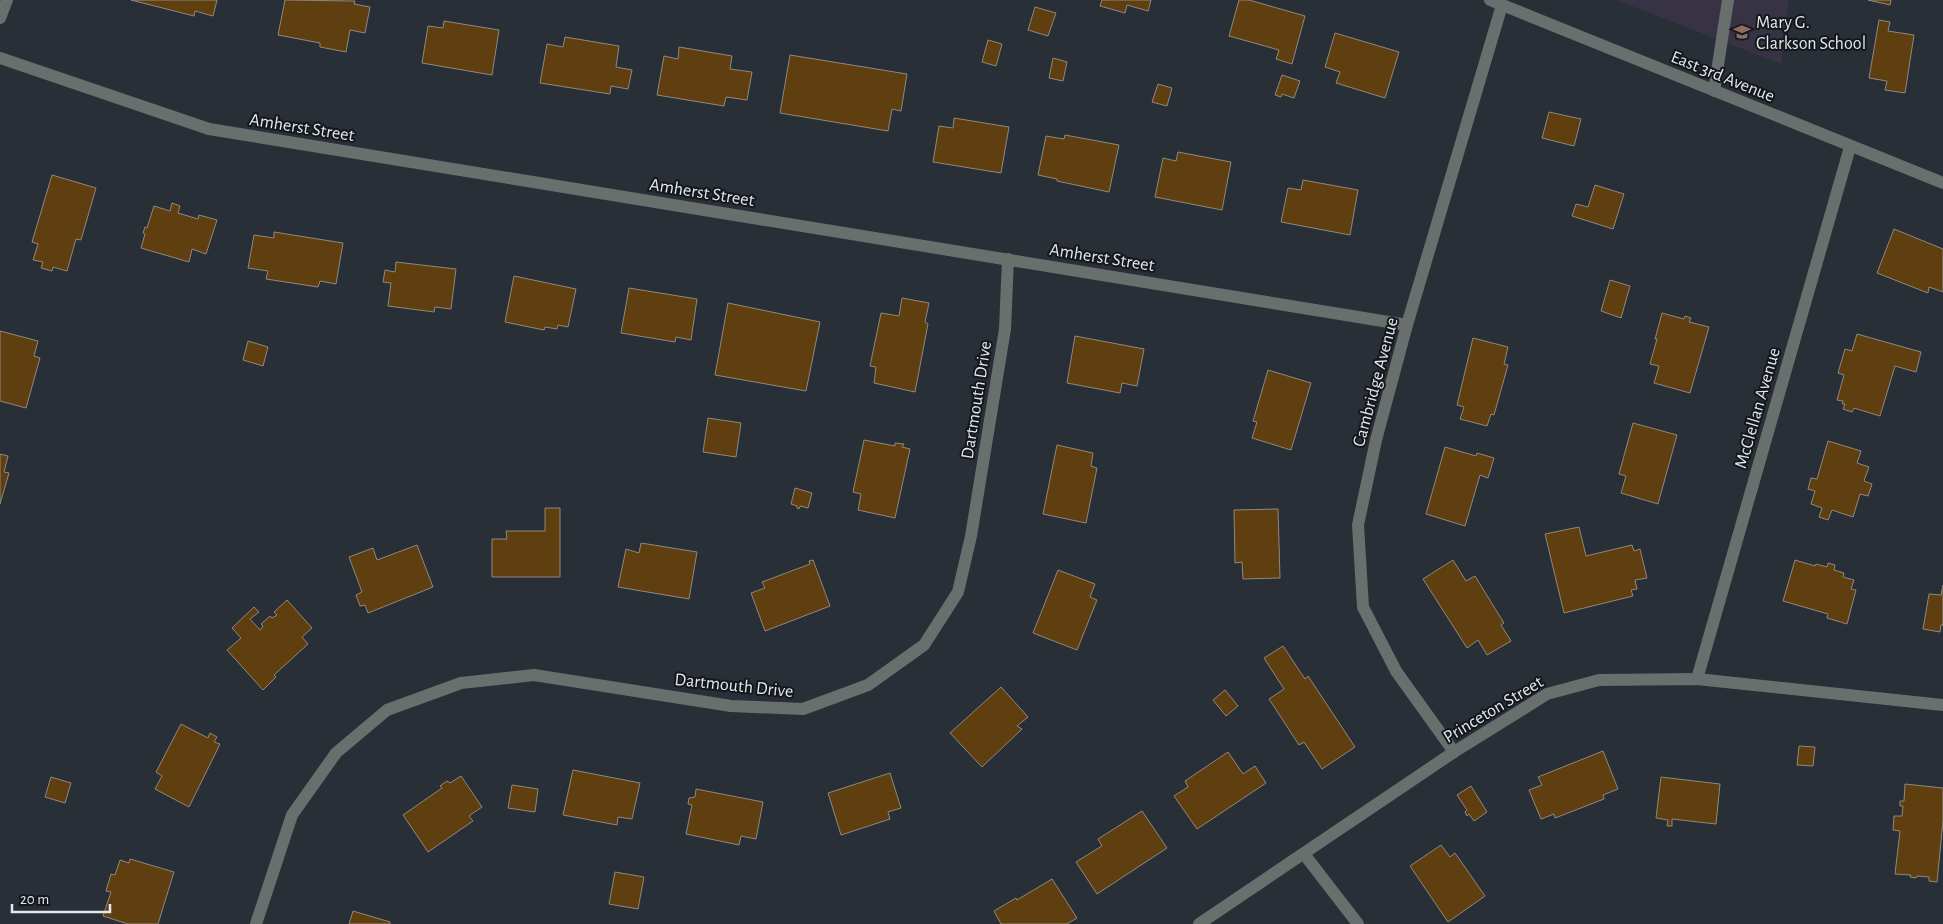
<svg xmlns="http://www.w3.org/2000/svg" width="1943" height="924" viewBox="0 0 1943 924" font-family="'Alegreya Sans',sans-serif">
  <style>
    .education { fill: #373344 }
    .building { fill: #5f3f10; stroke: #90887e }
    .lines { fill: none; stroke-linecap: round; stroke-linejoin: round }
    .lane { stroke: #696f6c; stroke-width: 12 }
    .street { stroke: #696f6c; stroke-width: 12 }
    .labels { text-anchor: middle; stroke-width: 4; stroke-linejoin: round; paint-order: stroke }
    .poi-label { font-size: 18px; fill: #e4e8ee; stroke: #14171b; text-anchor: start }
    .street-label { font-size: 18px; fill: #e4e8ee; stroke: #14171b }
  </style>
  <rect width="100%" height="100%" fill="#282f37"/>
  <!-- education -->
  <path class="education" d="M1616 0H1789L1781 64Z"/>
  <!-- building -->
  <g class="building">
    <path d="M131 0H217L213 16 195 11 194 16Z"/>
    <path d="M285 0 355 1 354 4 370 7 365 33 350 30 346 52 320 47V43L278 35Z"/>
    <path d="M1102 0H1151L1148 11 1127 5 1125 13 1100 6Z"/>
    <path d="M1239 0H1249L1305 16 1292 64 1276 59 1279 50 1229 36Z"/>
    <path d="M1868 0H1891L1890 5Z"/>
    <path d="M1035 7 1056 13 1048 36 1028 30Z"/>
    <path d="M1879 20 1890 22 1888 31 1914 35 1905 93 1885 90 1887 81 1869 78Z"/>
    <path d="M444 21 499 30 492 75 422 63 428 26 443 28Z"/>
    <path d="M1335 33 1399 52 1385 98 1336 83 1340 72 1325 67Z"/>
    <path d="M565 37 619 46 616 67 632 70 628 89 611 86 610 94 540 83 547 44 563 47Z"/>
    <path d="M988 40 1002 44 996 66 982 62Z"/>
    <path d="M679 47 732 56 730 69 752 72 747 100 726 97 724 106 657 95 664 56 678 59Z"/>
    <path d="M790 55 907 74 901 111 892 109 888 131 780 113Z"/>
    <path d="M1053 58 1067 62 1063 81 1049 78Z"/>
    <path d="M1282 75 1300 81 1294 98 1282 94 1281 97 1275 95Z"/>
    <path d="M1158 84 1172 88 1167 106 1152 102Z"/>
    <path d="M1549 112 1581 119 1574 146 1542 138Z"/>
    <path d="M954 118 1009 127 1001 173 933 162 939 126 953 128Z"/>
    <path d="M1065 135 1119 145 1109 192 1057 181V179L1038 175 1046 136 1064 139Z"/>
    <path d="M1178 152 1231 162 1222 210 1155 197 1163 158 1176 161Z"/>
    <path d="M52 175 96 188 81 240 76 239 67 271 53 267 52 271 41 268 43 262 33 260 38 244 32 242Z"/>
    <path d="M1303 180 1358 190 1350 235 1281 222 1288 188 1301 190Z"/>
    <path d="M1595 185 1624 194 1613 229 1572 216 1576 204 1588 207Z"/>
    <path d="M172 203 180 206 178 213 198 219 199 215 217 220 206 254 192 249 189 262 141 248 145 234 143 233 145 227 147 228 154 206 170 211Z"/>
    <path d="M1894 229 1943 249V292L1929 287 1928 293 1877 273Z"/>
    <path d="M274 232 343 243 336 284 320 281 318 287 266 279 268 271 248 268 254 235 274 238Z"/>
    <path d="M396 262 456 269 451 309 435 307 434 312 388 306 391 283 383 282 385 270 395 272Z"/>
    <path d="M514 276 576 289 568 327 558 325 557 329 545 327 544 330 505 322Z"/>
    <path d="M1610 280 1630 286 1621 318 1601 311Z"/>
    <path d="M629 288 697 299 691 340 676 337 675 342 621 333Z"/>
    <path d="M902 298 929 303 925 322 928 324 915 392 874 383 876 367 870 366 881 313 899 316Z"/>
    <path d="M728 303 820 322 806 391 715 375Z"/>
    <path d="M1662 313 1684 319 1685 316 1691 318 1689 322 1709 327 1690 393 1654 383 1659 366 1650 364 1657 339H1655Z"/>
    <path d="M0 331 38 341 34 356 40 358 26 408 0 401Z"/>
    <path d="M1857 334 1921 352 1916 372 1895 366 1880 416 1854 408 1852 412 1843 409 1845 404H1842L1843 401 1837 400 1844 375 1838 373 1845 349 1852 351Z"/>
    <path d="M1075 336 1144 349 1137 386 1122 383 1120 393 1067 383Z"/>
    <path d="M1473 338 1508 347 1504 364 1508 365 1494 415 1491 414 1487 426 1460 419 1464 407 1457 405Z"/>
    <path d="M248 341 268 347 263 366 243 360Z"/>
    <path d="M1268 370 1311 383 1291 450 1252 438 1257 422 1253 421Z"/>
    <path d="M708 418 741 423 736 457 703 452Z"/>
    <path d="M1633 423 1677 435 1658 504 1621 493 1626 476 1619 474Z"/>
    <path d="M864 440 895 446V443L904 444 902 447 910 449 895 518 858 510 861 494 853 492Z"/>
    <path d="M1828 441 1861 451 1857 463 1869 467 1864 481 1872 484 1868 496 1860 494 1853 517 1832 510 1828 520 1819 517 1822 508 1811 504 1815 491 1808 489 1811 478 1817 479Z"/>
    <path d="M1057 445 1093 453 1091 466 1097 468 1086 523 1043 514Z"/>
    <path d="M1445 447 1476 456 1477 453 1494 458 1488 478 1480 475 1465 526 1426 514Z"/>
    <path d="M0 454 8 456 4 472 9 473 0 504Z"/>
    <path d="M795 488 812 493 808 508 800 506 799 509 797 508V506L791 504Z"/>
    <path d="M545 508H560V577H492V539H507L506 531H545Z"/>
    <path d="M1278 509 1280 578 1243 579 1242 562 1235 563 1234 510Z"/>
    <path d="M1579 527 1586 556 1632 545 1634 551 1640 549 1647 578 1635 580 1637 589 1631 590 1633 596 1564 613 1545 534Z"/>
    <path d="M641 543 697 552 689 599 618 587 626 549 639 553Z"/>
    <path d="M417 545 433 587 368 613 365 605 360 606 356 595 362 592 349 557 373 548 377 560Z"/>
    <path d="M813 560 830 606 765 631 751 593 765 588 762 582 810 564 809 561Z"/>
    <path d="M1453 560 1466 581 1475 576 1504 623 1501 625 1511 641 1487 655 1478 640 1467 648 1423 579Z"/>
    <path d="M1795 560 1815 566 1816 564 1827 567 1828 563 1835 565 1834 570 1844 573 1843 577 1854 580 1851 589 1856 590 1847 624 1827 618 1828 614 1783 601Z"/>
    <path d="M1058 570 1095 584 1090 597 1097 600 1077 650 1033 633Z"/>
    <path d="M1943 585V625H1941L1940 632 1923 629 1929 594 1941 595Z"/>
    <path d="M287 600 312 628 302 637 308 644 274 675 276 677 263 690 227 650 241 638 232 628 254 607 259 612 250 619 260 630 263 626 261 624 270 616 272 618 277 615 274 612Z"/>
    <path d="M1283 646 1305 679 1308 676 1355 747 1322 769 1304 742 1299 745 1269 699 1284 689 1264 658Z"/>
    <path d="M1001 687 1028 717 1017 726 1022 729 982 767 950 733Z"/>
    <path d="M1225 690 1238 706 1226 716 1213 700Z"/>
    <path d="M181 724 208 738 210 733 217 737 214 742 220 744 189 807 155 789 162 776 156 772Z"/>
    <path d="M1799 746 1815 747 1813 766 1797 765Z"/>
    <path d="M1603 751 1618 789 1603 795 1604 799 1555 818 1554 814 1541 819 1529 790 1542 785 1538 777Z"/>
    <path d="M1228 752 1243 774 1255 766 1266 783 1197 829 1174 796 1188 787 1185 781Z"/>
    <path d="M573 770 640 783 632 819 618 817 617 825 563 815Z"/>
    <path d="M890 773 901 808 888 812 890 819 841 835 828 793Z"/>
    <path d="M461 776 482 807 469 816 473 821 428 852 403 815 442 788 440 786 447 781 450 783Z"/>
    <path d="M51 777 71 783 65 803 45 797Z"/>
    <path d="M1661 777 1720 784 1716 824 1672 819V826H1667L1668 820 1656 818Z"/>
    <path d="M1905 784 1943 788V821L1937 882 1929 881V877L1917 876 1916 878 1910 877 1911 875 1895 874 1900 831 1893 830 1894 816H1902L1903 806H1900V801H1904Z"/>
    <path d="M512 785 538 789 535 812 508 808Z"/>
    <path d="M1471 786 1487 812 1474 821 1469 814 1467 816 1465 812 1467 810 1457 795Z"/>
    <path d="M696 789 763 802 756 839 741 836 739 845 686 834 692 805 688 804 689 798 695 797Z"/>
    <path d="M1142 811 1167 848 1097 894 1076 862 1102 846 1098 839Z"/>
    <path d="M1441 845 1450 857 1455 853 1485 896 1448 922 1410 866Z"/>
    <path d="M130 859 174 872 158 924H128L103 916 111 892 106 891 111 874 115 875 120 860 129 863Z"/>
    <path d="M615 872 644 877 638 909 609 904Z"/>
    <path d="M1052 879 1077 918 1067 924H1001L994 911 1016 898 1017 900Z"/>
    <path d="M353 911 390 922V924H349Z"/>
  </g>
  <g class="lines">
    <!-- lane -->
    <path class="lane" d="M1714 91 1728 0"/>
    <!-- street -->
    <g class="street">
      <path d="M1490 0 1943 183"/>
      <path d="M0 18 7 0"/>
      <path d="M0 58 209 129 1407 325"/>
      <path d="M1697 679 1850 147"/>
      <path d="M1454 752 1396 671 1363 607 1358 525 1376 440 1407 325 1502 5"/>
      <path d="M1304 854 1358 924"/>
      <path d="M256 924 292 815 336 753 387 710 461 683 534 675 731 706 803 709 868 685 924 645 958 592 971 536 1005 329 1008 259"/>
      <path d="M1199 924 1454 752 1547 694 1599 680 1697 679 1943 705"/>
    </g>
  </g>
  <!-- icons -->
  <defs>
    <g id="school-bare" transform="scale(1.35)"><path d="M0-5L7-2L0 1L-7-2ZM-4 1L0 2.5L4 1V4Q0 6-4 4Z" fill="#8d6e63" stroke="#14171b" stroke-width="2.5" paint-order="stroke"/></g>
  </defs>
  <g fill-rule="evenodd">
    <use href="#school-bare" x="1742" y="32"/>
  </g>
  <g class="labels">
    <!-- poi labels -->
    <g class="poi-label">
      <text x="1756" y="28">Mary G.<tspan x="1756" dy="21">Clarkson School</tspan></text>
    </g>
    <!-- street labels -->
    <g class="street-label">
      <text transform="translate(1723 76) rotate(22)" y="6">East 3rd Avenue</text>
      <text transform="translate(302 127) rotate(9)" y="6">Amherst Street</text>
      <text transform="translate(702 192) rotate(9)" y="6">Amherst Street</text>
      <text transform="translate(1102 257) rotate(9)" y="6">Amherst Street</text>
      <text transform="translate(1375 382) rotate(-75)" y="6">Cambridge Avenue</text>
      <text transform="translate(976 400) rotate(-81)" y="6">Dartmouth Drive</text>
      <text transform="translate(1757 408) rotate(-74)" y="6">McClellan Avenue</text>
      <text transform="translate(734 685) rotate(6)" y="6">Dartmouth Drive</text>
      <text transform="translate(1493 709) rotate(-31)" y="6">Princeton Street</text>
    </g>
  </g>
  <!-- scale -->
  <path d="M12 904v8h98v-8" fill="none" stroke="#e4e8ee" stroke-width="2.5"/>
  <text x="20" y="904" font-size="15" fill="#e4e8ee" stroke="#14171b" stroke-width="4" paint-order="stroke">20 m</text>
</svg>
